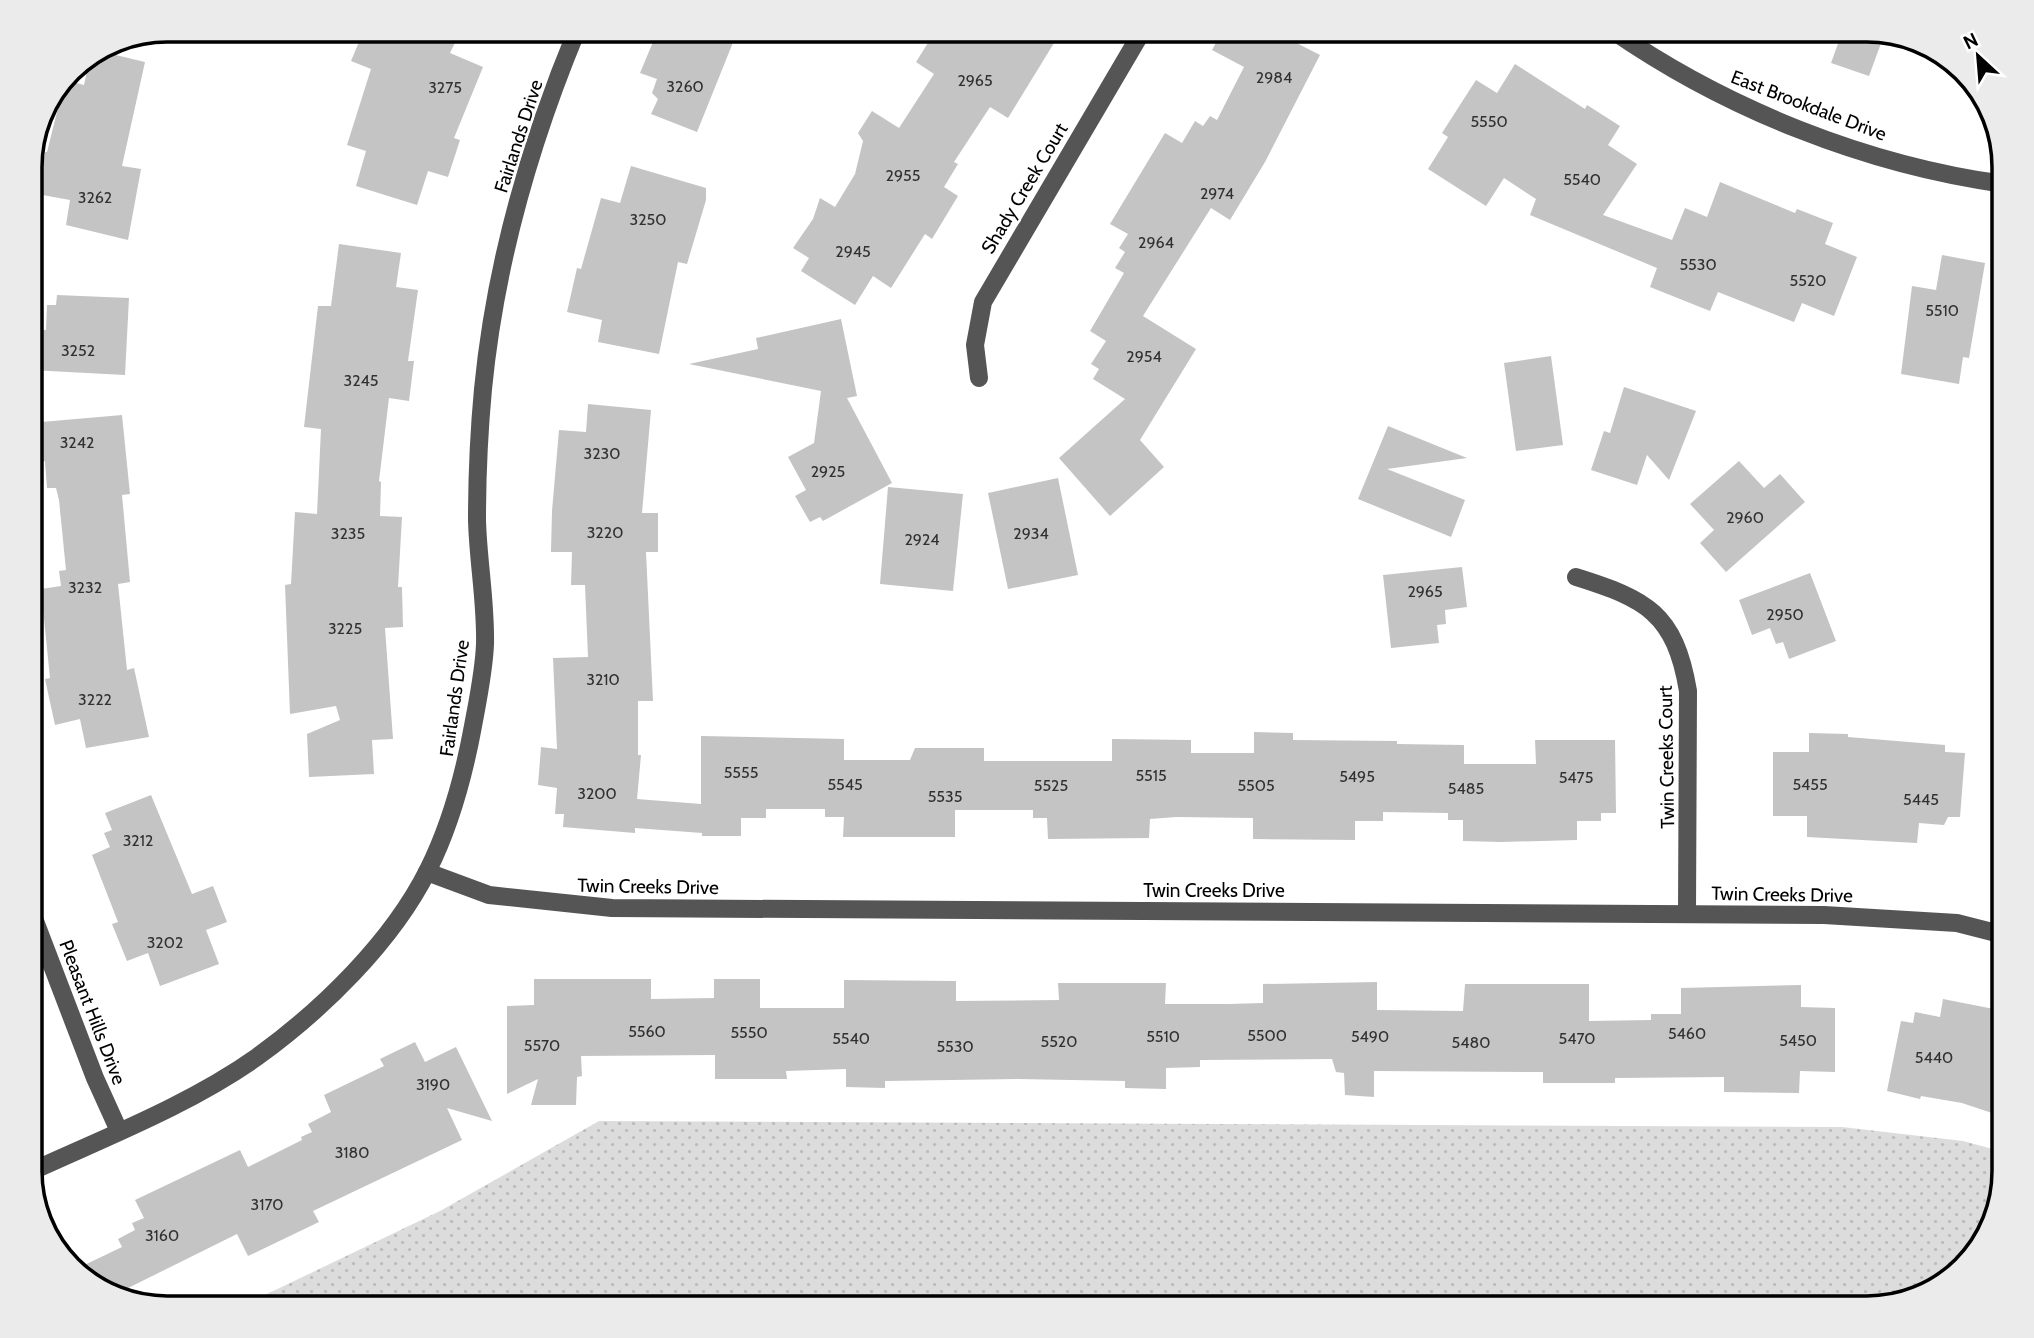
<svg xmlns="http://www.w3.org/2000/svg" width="2034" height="1338" viewBox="0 0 2034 1338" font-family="Cabin,sans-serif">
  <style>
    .grass { fill: url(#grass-dots) }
    .building { fill: #c4c4c4 }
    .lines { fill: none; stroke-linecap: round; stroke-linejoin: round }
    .minor { stroke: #555; stroke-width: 18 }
    .labels { text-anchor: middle; stroke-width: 5; stroke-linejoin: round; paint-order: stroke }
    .number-label { font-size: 16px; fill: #313131 }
    .street-label { font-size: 19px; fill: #000; stroke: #fff }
    .rim { fill: none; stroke: #000; stroke-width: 3.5 }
  </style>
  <defs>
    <pattern id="grass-dots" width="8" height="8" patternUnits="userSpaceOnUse" patternTransform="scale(1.75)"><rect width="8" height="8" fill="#dcdcdc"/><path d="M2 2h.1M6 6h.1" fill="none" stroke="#bbb" stroke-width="1.8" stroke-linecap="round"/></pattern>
  </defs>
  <rect width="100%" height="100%" fill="#fff"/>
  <!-- grass -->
  <path class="grass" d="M599 1121 1842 1127 1963 1141 2004 1152V1171L1981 1247 1935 1290 1867 1308H238L440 1211Z"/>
  <!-- building -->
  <g class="building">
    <path d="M364 30H461L450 53 483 67 454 138 460 140 448 177 428 171 417 205 356 186 366 151 347 145 371 69 351 61Z"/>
    <path d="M658 30H738L697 132 651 114 658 99 652 93 657 79 640 73Z"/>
    <path d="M936 30H1062L1008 118 990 107 954 162 958 164 944 187 958 196 932 239 925 234 891 288 873 276 855 305 801 271 809 258 793 248 813 219 820 198 835 207 855 174 863 141 858 133 872 111 899 128 934 74 916 62Z"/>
    <path d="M1223 30H1271L1320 55 1265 162 1230 220 1211 208 1143 316 1196 349 1140 440 1164 467 1110 516 1059 458 1125 399 1093 379 1099 369 1091 364 1106 341 1090 331 1124 273 1115 268 1125 252 1119 248 1128 234 1110 224 1165 133 1182 143 1195 121 1203 126 1210 116 1217 120 1244 67 1212 50Z"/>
    <path d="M1843 30H1867L1884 35 1869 76 1831 63Z"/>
    <path d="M99 51 145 62 122 166 141 169 128 240 66 225 70 200 37 194 45 152H47L65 80 84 85 90 57Z"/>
    <path d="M1515 64 1585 109 1587 105 1620 126 1608 145 1637 164 1603 215 1672 240 1685 208 1707 217 1720 182 1795 213 1797 209 1833 223 1825 244 1857 257 1834 316 1802 303 1794 322 1718 292 1710 311 1650 287 1657 268 1530 215 1536 199 1504 178 1486 206 1428 169 1448 137 1442 133 1476 80 1497 93Z"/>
    <path d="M631 166 706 188V200L687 264 678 262 659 354 598 342 602 320 567 312 577 268 581 269 601 198 620 203Z"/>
    <path d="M339 244 401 253 396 287 418 290 408 361H414L409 401 389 398 379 481 381 482 380 516 402 517 398 587H402L403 627 385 628 393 739 372 740 374 774 309 777 307 734 340 720 336 706 290 714 285 585 291 584 295 512 317 514 321 429 304 427 318 306H331Z"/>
    <path d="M1942 255 1985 263 1969 358 1963 357 1959 384 1901 374 1912 286 1936 290Z"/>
    <path d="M57 295 129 298 125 375 30 370V330H46L47 305H56Z"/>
    <path d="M841 319 857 396 847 398 892 483 823 521 820 517 810 522 795 496 806 490 788 457 814 443 821 391 689 364 758 349 756 338Z"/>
    <path d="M1551 356 1563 445 1516 451 1504 363Z"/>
    <path d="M1624 387 1696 411 1669 480 1647 455 1637 485 1591 470 1604 431 1610 433Z"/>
    <path d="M588 404 651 410 642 513H658V552H646L653 701H638V755H641L637 799 701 804V736L844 739V760H910L915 748H984V761H1112V739L1191 740V753H1254V732L1293 733V740L1397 741V744L1464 745V764H1536L1535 740H1615L1616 813H1601V821H1577V840L1501 842 1463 841V820H1448V813L1383 812V821H1355V840L1253 839V818L1176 817 1150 819 1149 838 1048 839 1047 818H1033V810H955V837H843L844 817H825V809H766V818H741V836H702V833L635 828V833L563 827 564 814H555L557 788 538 785 541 747 557 749 553 658 588 657 585 585H571L572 552H551L552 511 559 430 586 432Z"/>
    <path d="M122 415 130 494 122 495 130 582 118 584 127 670 134 668 149 737 86 748 80 719 55 725 45 679 50 678 41 589 61 586 59 571 66 570 59 500 56 488H47L45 461 30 463V423Z"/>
    <path d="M1388 426 1467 458 1387 469 1465 500 1451 537 1358 499Z"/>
    <path d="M1739 461 1764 488 1780 474 1805 502 1726 572 1700 543 1714 530 1690 504Z"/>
    <path d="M1058 478 1078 575 1008 589 988 493Z"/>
    <path d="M888 487 963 494 953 591 880 584Z"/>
    <path d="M1462 567 1467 607 1445 610 1446 624 1437 625 1439 643 1391 648 1383 575Z"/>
    <path d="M1810 573 1836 641 1789 659 1783 642 1776 644 1770 628 1752 635 1739 600Z"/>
    <path d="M1809 733 1848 734V737L1945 745V752L1965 753 1960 817H1948L1944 825 1919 823 1917 843 1807 837V816H1773V752H1809Z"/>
    <path d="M151 795 192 894 213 886 227 922 206 930 219 964 160 986 148 953 127 961 112 924 118 922 92 855 110 847 104 833 112 830 105 813Z"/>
    <path d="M534 979H651V999L714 998V979H760V1008H844V980L956 981V1001L1059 1000 1058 983H1166L1165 1004H1229L1263 1003V984L1377 982V1010L1463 1011 1465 984H1589V1021L1651 1020V1014H1681V988L1801 985V1007L1835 1008V1072L1800 1071 1799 1093 1724 1092V1077L1615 1078V1083H1543V1072L1374 1071V1097L1345 1095 1344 1073 1336 1072 1332 1059 1200 1060V1067L1166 1068V1089L1125 1088V1081L1018 1079 885 1081V1088L846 1087V1069L786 1071 787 1079H715V1055L581 1056 582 1076 577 1077 576 1105H531L538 1079 507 1094V1006L534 1005Z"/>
    <path d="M1943 999 2004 1011V1117L1962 1103 1921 1096 1920 1099 1887 1091 1901 1021 1913 1023 1915 1012 1940 1017Z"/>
    <path d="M415 1042 425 1062 456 1047 492 1121 447 1108 462 1140 313 1211 319 1222 248 1256 237 1234 118 1293 91 1285 76 1269 122 1247 118 1239 135 1230 132 1223 144 1218 135 1200 240 1150 248 1167 302 1140 301 1137 312 1132 308 1124 331 1112 324 1095 384 1066 380 1059Z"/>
  </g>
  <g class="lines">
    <!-- minor -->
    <g class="minor">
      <path d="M1612 30C1726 109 1866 165 2004 184"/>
      <path d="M979 378 975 345 983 302 1143 30"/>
      <path d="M1576 577C1646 599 1675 613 1688 691L1687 913"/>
      <path d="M427 872 489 895 612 908 1824 915 1957 923 2004 935"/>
      <path d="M30 908 95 1078 119 1131"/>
      <path d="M30 1172C106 1137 189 1105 257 1057 322 1010 392 942 428 870 451 824 464 775 473 726 478 699 484 671 485 644 486 602 478 561 477 520 477 476 479 432 483 389 495 266 530 143 577 30"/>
    </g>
  </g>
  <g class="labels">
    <!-- number labels -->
    <g class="number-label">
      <text x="1274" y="83">2984</text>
      <text x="975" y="86">2965</text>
      <text x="685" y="92">3260</text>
      <text x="445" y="93">3275</text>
      <text x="1489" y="127">5550</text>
      <text x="903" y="181">2955</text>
      <text x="1582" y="185">5540</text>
      <text x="1217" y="199">2974</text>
      <text x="95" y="203">3262</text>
      <text x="648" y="225">3250</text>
      <text x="1156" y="248">2964</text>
      <text x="853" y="257">2945</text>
      <text x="1698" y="270">5530</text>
      <text x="1808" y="286">5520</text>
      <text x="1942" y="316">5510</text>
      <text x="78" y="356">3252</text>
      <text x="1144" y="362">2954</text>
      <text x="361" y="386">3245</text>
      <text x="77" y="448">3242</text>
      <text x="602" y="459">3230</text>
      <text x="828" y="477">2925</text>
      <text x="1745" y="523">2960</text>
      <text x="605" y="538">3220</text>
      <text x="348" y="539">3235</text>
      <text x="1031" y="539">2934</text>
      <text x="922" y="545">2924</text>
      <text x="85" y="593">3232</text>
      <text x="1425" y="597">2965</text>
      <text x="1785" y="620">2950</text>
      <text x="345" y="634">3225</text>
      <text x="603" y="685">3210</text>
      <text x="95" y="705">3222</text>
      <text x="741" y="778">5555</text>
      <text x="1151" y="781">5515</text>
      <text x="1357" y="782">5495</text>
      <text x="1576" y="783">5475</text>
      <text x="845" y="790">5545</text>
      <text x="1810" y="790">5455</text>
      <text x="1051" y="791">5525</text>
      <text x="1256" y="791">5505</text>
      <text x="1466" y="794">5485</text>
      <text x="597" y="799">3200</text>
      <text x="945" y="802">5535</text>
      <text x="1921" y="805">5445</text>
      <text x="138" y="846">3212</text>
      <text x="165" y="948">3202</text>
      <text x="647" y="1037">5560</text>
      <text x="749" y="1038">5550</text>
      <text x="1687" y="1039">5460</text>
      <text x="1267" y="1041">5500</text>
      <text x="1163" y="1042">5510</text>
      <text x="1370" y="1042">5490</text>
      <text x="851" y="1044">5540</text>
      <text x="1577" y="1044">5470</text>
      <text x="1798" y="1046">5450</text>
      <text x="1059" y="1047">5520</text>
      <text x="1471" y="1048">5480</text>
      <text x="542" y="1051">5570</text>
      <text x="955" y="1052">5530</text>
      <text x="1934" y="1063">5440</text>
      <text x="433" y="1090">3190</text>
      <text x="352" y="1158">3180</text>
      <text x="267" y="1210">3170</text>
      <text x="162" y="1241">3160</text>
    </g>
    <!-- street labels -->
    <g class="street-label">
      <text transform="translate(1809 105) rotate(21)" y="7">East Brookdale Drive</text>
      <text transform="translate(518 136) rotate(-72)" y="7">Fairlands Drive</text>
      <text transform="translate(1024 188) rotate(-59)" y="7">Shady Creek Court</text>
      <text transform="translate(454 698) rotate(-82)" y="7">Fairlands Drive</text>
      <text transform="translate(1666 757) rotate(-91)" y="7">Twin Creeks Court</text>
      <text transform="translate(648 886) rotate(1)" y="7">Twin Creeks Drive</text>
      <text x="1214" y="897">Twin Creeks Drive</text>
      <text transform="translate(1782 894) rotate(1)" y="7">Twin Creeks Drive</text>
      <text transform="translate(93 1012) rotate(69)" y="7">Pleasant Hills Drive</text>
    </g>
  </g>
  <!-- crop -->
  <path d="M0 0H2034V1338H0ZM167 42H1867A125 125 0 0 1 1992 167V1171A125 125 0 0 1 1867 1296H167A125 125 0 0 1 42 1171V167A125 125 0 0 1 167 42Z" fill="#ebebeb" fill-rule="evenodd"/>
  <path class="rim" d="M167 42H1867A125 125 0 0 1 1992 167V1171A125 125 0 0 1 1867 1296H167A125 125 0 0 1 42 1171V167A125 125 0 0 1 167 42Z"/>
  <!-- north arrow -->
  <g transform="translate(1978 56) rotate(334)" stroke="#ffffff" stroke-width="5" paint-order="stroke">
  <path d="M0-5L12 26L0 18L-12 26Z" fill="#000000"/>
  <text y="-10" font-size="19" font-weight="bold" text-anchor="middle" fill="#000000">N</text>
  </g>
</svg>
